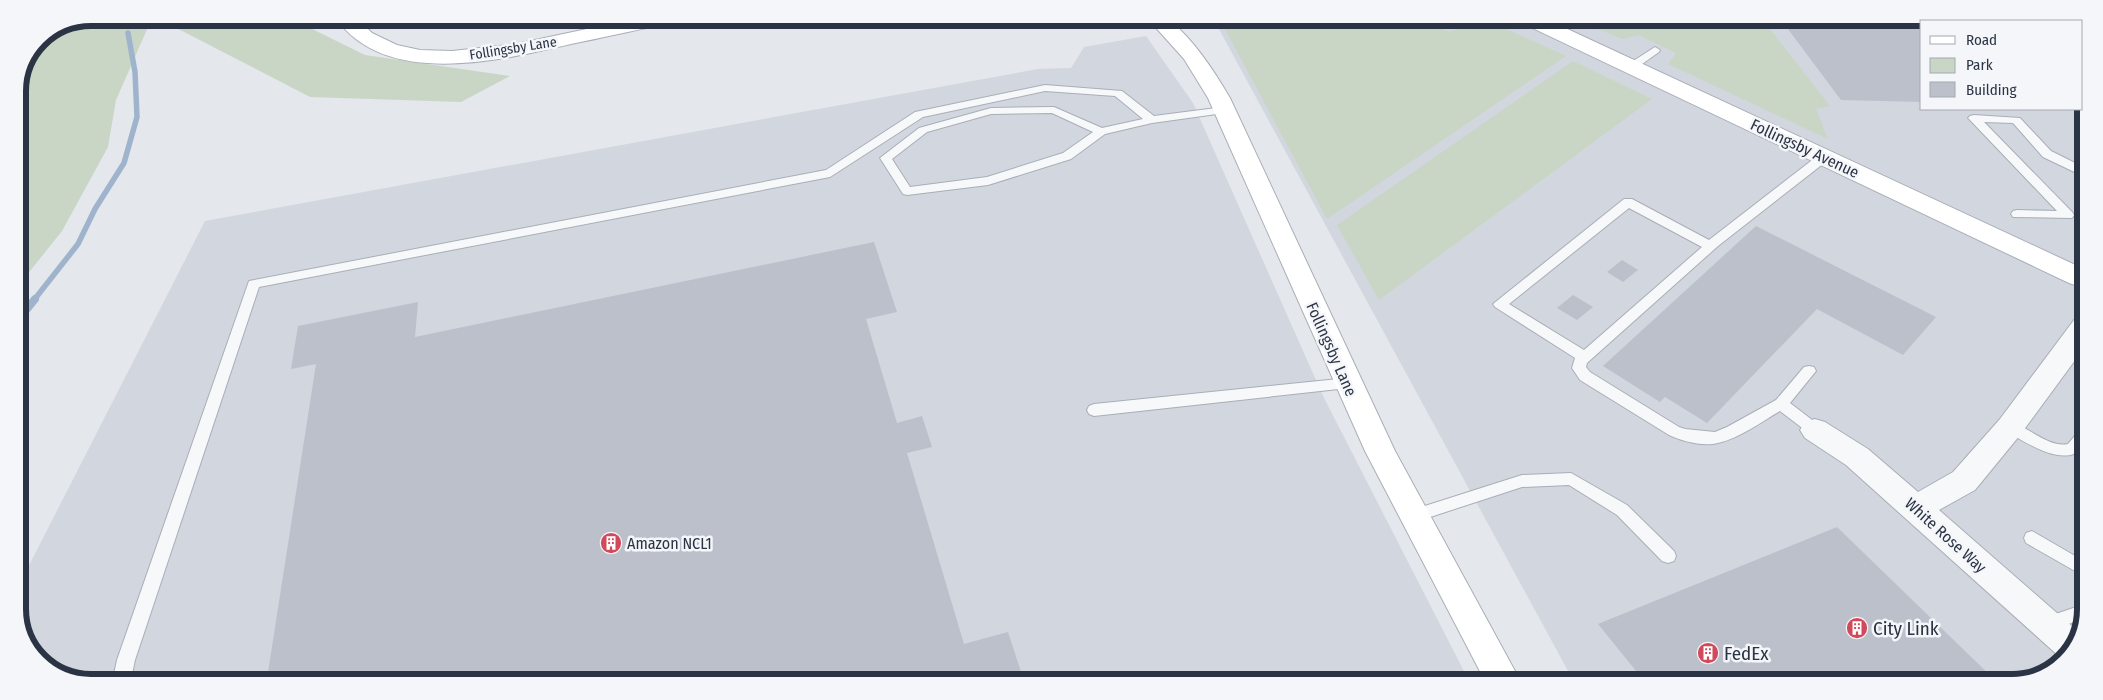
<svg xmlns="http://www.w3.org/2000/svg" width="2103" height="700" viewBox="0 0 2103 700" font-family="'Fira Sans Condensed',sans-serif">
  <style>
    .built { fill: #d2d6de }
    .green { fill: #c9d6c5 }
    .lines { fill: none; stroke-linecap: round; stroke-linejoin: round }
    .stream-far1 { stroke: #9fb4cc; stroke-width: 5.5 }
    .stream { stroke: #9fb4cc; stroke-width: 8 }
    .building { fill: #bbc0ca }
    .lane-casing { stroke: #a9aeb7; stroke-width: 2 }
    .street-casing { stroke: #a9aeb7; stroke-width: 2 }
    .secondary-casing { stroke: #a9aeb7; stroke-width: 2 }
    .lane { fill: #f7f8fa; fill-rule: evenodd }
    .street { fill: #f7f8fa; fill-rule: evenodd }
    .secondary { fill: #fff; fill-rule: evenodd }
    .labels { text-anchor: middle; stroke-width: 5; stroke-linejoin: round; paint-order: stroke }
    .far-street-label { font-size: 14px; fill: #2b3445; stroke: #f4f6f9 }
    .street-label { font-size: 16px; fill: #2b3445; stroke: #f4f6f9 }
    .poi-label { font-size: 16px; fill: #2b3445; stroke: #f4f6f9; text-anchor: start }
    .near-poi-label { font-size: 19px; fill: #2b3445; stroke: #f4f6f9; text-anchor: start }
    .rim { fill: none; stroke: #2b3445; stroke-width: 6 }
  </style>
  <rect width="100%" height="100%" fill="#e4e7ec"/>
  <!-- built -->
  <g class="built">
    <path d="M1214 20 2003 21H1922V109H2082V77L2085 86 2082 632 2057 667 2012 682H1574Z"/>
    <path d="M1146 36 1193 103 1323 396 1469 681 68 679 33 654 18 614V587L205 221 1038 69 1071 68 1084 47Z"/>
  </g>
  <!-- green -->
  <g class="green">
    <path d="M91 18H152L116 100 108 147 62 231 18 286V215L29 201V133L18 130V86L39 39Z"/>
    <path d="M157 18H302L304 25 365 55 510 76 461 102 310 97Z"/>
    <path d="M1220 20H1424L1450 32 1474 20H1486L1566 56 1327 219Z"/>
    <path d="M1577 20 1764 21 1830 106 1816 109 1828 139 1668 64 1676 53 1638 35 1622 39Z"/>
    <path d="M1573 61 1652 99 1379 300 1337 225Z"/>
  </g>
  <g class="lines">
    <!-- stream-far1 -->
    <path class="stream-far1" d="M34 300 78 244 95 209 124 163 137 117 135 72 128 33"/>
    <!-- stream -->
    <path class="stream" d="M18 320 35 299"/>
  </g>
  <!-- building -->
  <g class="building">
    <path d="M1782 21H1922V102L1841 100Z"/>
    <path d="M1756 226 1936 317 1903 355 1817 309 1707 423 1665 397 1660 402 1603 366Z"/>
    <path d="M874 242 897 312 866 319 897 423 922 416 932 447 907 453 964 644 1008 632 1024 681 267 679 316 364 291 369 298 326 418 302 415 337Z"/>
    <path d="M1622 260 1638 270 1623 282 1607 272Z"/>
    <path d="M1573 295 1593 307 1577 320 1557 308Z"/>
    <path d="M1837 527 1997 682H1645L1598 624Z"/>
  </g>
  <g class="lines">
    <!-- lane casing -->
    <g class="lane-casing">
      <g id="lane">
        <path d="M1655 47 1660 50 1659 52 1635 69H1627L1626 67 1627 65Z"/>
        <path d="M1045 85 1122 91 1154 116 1224 107 1230 110 1224 113 1152 123 1105 134 1071 159 988 185 907 195 903 194 880 158 919 128 991 108 1054 107 1102 128 1143 119 1115 96 1045 91 923 117 830 177 259 287 135 660 131 679H113L117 660 249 281 826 170 915 112ZM1052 113 1093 132 1063 153 987 177 910 187 892 159 927 132 991 114Z"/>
        <path d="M2082 90 2085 91V99L2082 98Z"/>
        <path d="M1974 115 2020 118 2051 151 2085 168V177L2043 157 2013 123 1984 122 2072 212 2074 215 2072 218 2013 217 2011 214 2013 211 2017 210 2057 211 1970 120 1968 118 1970 116Z"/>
        <path d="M1824 153 1830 157 1828 160 1718 246 1587 363 1586 367 1590 372 1679 427 1685 429 1715 432 1727 427 1776 400 1804 367 1809 366 1814 367 1816 371 1790 403 1820 426 1822 430 1820 434 1815 436 1810 434 1780 411C1761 422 1740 438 1718 443 1703 447 1682 441 1669 435L1580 380 1572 368 1575 358 1495 307 1493 304 1624 199H1632L1709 240 1820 154ZM1629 208 1702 247 1584 350 1509 304Z"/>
        <path d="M1348 378 1353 379 1355 383 1353 387 1348 388 1094 416 1089 414 1087 410 1089 406 1094 404Z"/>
        <path d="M2010 421C2028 427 2049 448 2068 444L2078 432 2083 430V448C2062 469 2025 441 2005 431L2003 427 2005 423Z"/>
        <path d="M1571 473 1627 505 1674 551 1676 556 1674 561 1668 563 1662 561 1617 515 1569 485 1522 487 1415 522 1409 521 1407 516 1409 511 1522 475Z"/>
        <path d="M2032 531 2082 560V575L2026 543 2024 538 2026 533Z"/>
        <path d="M2082 605V619L2047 632 2041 629 2039 624 2041 619Z"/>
      </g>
    </g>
    <!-- street casing -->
    <g class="street-casing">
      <path id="street" d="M2084 317V348L2020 435 1975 490 1939 510 2081 634 2062 659 1846 465 1805 438 1800 430 1805 422 1815 419 1825 422 1868 449 1918 492 1953 472 2000 419 2074 320Z"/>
    </g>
    <!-- secondary casing -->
    <g class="secondary-casing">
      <g id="secondary">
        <path d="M336 18H357L372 33 397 45 420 50 452 51 516 44 634 19H671L668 23 661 25C631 31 601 38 571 44 502 60 385 89 336 18Z"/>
        <path d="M1149 20H1170C1195 42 1213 69 1230 98L1395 451 1521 682 1485 681 1365 451 1208 98 1184 59Z"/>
        <path d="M1521 20H1548L2084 269V284L2078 286 2069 283 1524 24Z"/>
      </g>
    </g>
    <!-- lane -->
    <use href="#lane" class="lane"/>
    <!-- street -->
    <use href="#street" class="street"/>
    <!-- secondary -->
    <use href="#secondary" class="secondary"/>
  </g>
  <!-- icons -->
  <defs>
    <g id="building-disc" transform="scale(1.125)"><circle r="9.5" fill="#d1495b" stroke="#f4f6f9"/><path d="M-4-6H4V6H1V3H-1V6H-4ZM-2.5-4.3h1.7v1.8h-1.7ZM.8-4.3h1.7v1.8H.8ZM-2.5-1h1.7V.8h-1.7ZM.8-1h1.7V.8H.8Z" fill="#fff"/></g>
  </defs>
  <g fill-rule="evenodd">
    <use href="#building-disc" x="611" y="543"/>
    <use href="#building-disc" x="1857" y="628"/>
    <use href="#building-disc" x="1708" y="653"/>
  </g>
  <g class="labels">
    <!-- far-street labels -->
    <g class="far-street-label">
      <text transform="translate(513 48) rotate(-9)" y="5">Follingsby Lane</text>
    </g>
    <!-- street labels -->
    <g class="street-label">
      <text transform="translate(1805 148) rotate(25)" y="6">Follingsby Avenue</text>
      <text transform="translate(1332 349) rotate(66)" y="6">Follingsby Lane</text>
      <text transform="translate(1946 535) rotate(42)" y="6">White Rose Way</text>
    </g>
    <!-- poi labels -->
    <g class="poi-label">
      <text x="627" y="549">Amazon NCL1</text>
    </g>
    <!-- near-poi labels -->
    <g class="near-poi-label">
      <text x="1873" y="635">City Link</text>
      <text x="1724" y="660">FedEx</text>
    </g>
  </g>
  <!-- crop -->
  <path d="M0 0H2103V700H0ZM91 26H2012A65 65 0 0 1 2077 91V609A65 65 0 0 1 2012 674H91A65 65 0 0 1 26 609V91A65 65 0 0 1 91 26Z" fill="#f4f6f9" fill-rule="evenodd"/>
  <path class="rim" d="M91 26H2012A65 65 0 0 1 2077 91V609A65 65 0 0 1 2012 674H91A65 65 0 0 1 26 609V91A65 65 0 0 1 91 26Z"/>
  <!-- legend -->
  <rect x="1920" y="20" width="162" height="90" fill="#f4f6f9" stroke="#a4a8b1"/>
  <rect x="1930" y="36" width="25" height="8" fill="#ffffff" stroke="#a4a8b1"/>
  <text x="1966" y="45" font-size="15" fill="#2b3445">Road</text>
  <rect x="1930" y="58" width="25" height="15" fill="#c9d6c5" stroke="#a4a8b1"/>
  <text x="1966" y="70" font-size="15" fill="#2b3445">Park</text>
  <rect x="1930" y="82" width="25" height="15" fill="#bbc0ca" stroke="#a4a8b1"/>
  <text x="1966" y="95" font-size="15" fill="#2b3445">Building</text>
</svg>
